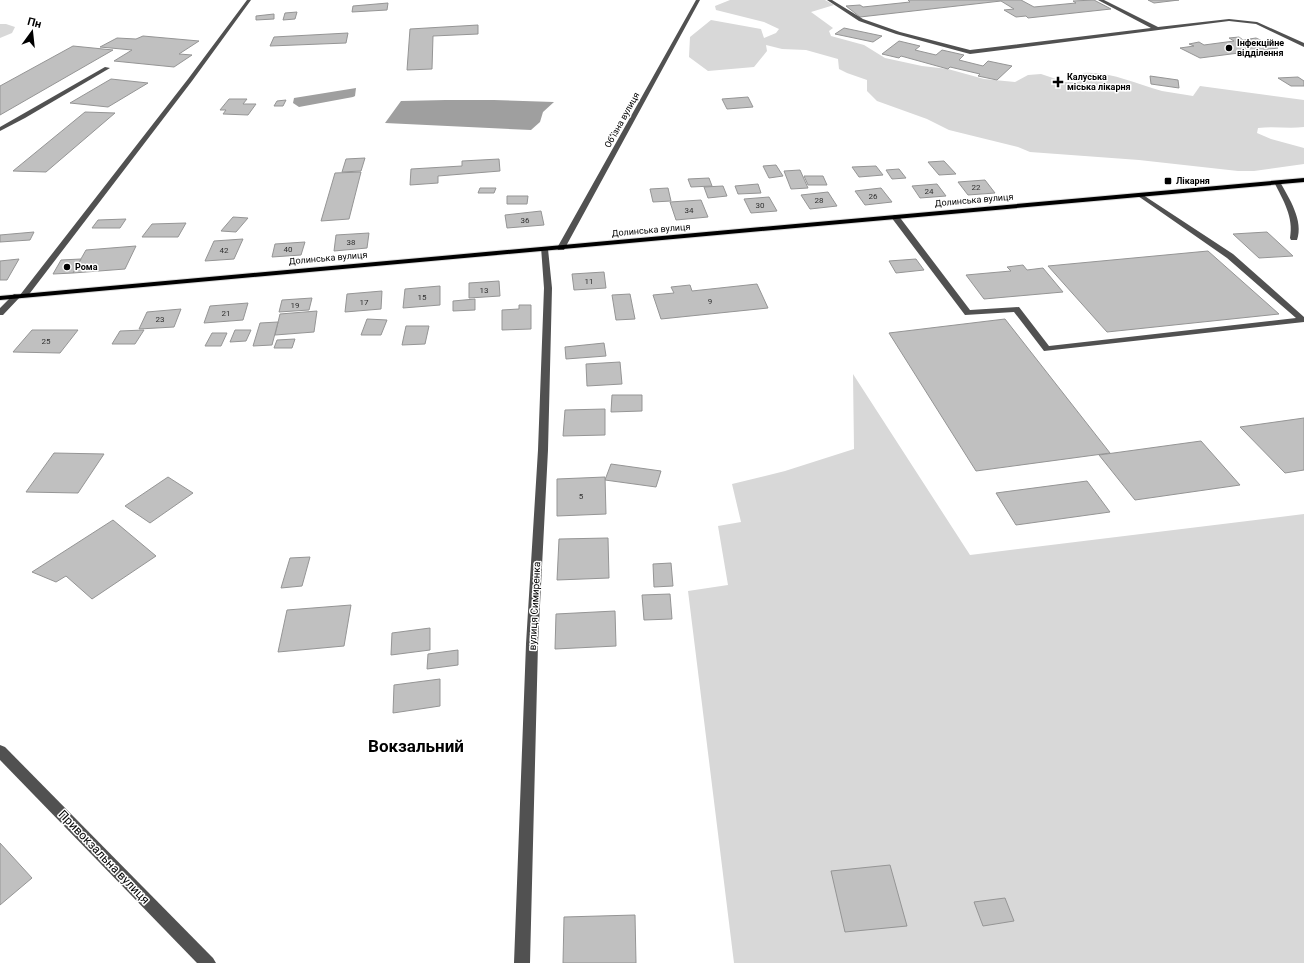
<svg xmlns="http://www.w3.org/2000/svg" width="1304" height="963" viewBox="0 0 1304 963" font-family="Roboto,sans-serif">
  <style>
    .green { fill: #d8d8d8 }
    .water { fill: #9f9f9f }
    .building { fill: #c0c0c0; stroke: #959595 }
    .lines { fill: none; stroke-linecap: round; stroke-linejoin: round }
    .major-casing { stroke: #dbdbdb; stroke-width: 2 }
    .minor { fill: #515151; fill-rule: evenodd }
    .major { fill: #000; fill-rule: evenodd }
    .poi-dot { fill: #000; stroke: #fff; stroke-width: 1.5 }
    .labels { text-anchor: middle; stroke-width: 3; stroke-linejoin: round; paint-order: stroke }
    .number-label { font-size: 8px; fill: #303030 }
    .far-poi-label { font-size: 9px; font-weight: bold; fill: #000; stroke: #fff; text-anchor: start }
    .far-street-label { font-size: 9px; fill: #000; stroke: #fff }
    .street-label { font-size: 10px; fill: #000; stroke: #fff }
    .near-street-label { font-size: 12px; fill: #000; stroke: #fff }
    .near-district-label { font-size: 17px; font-weight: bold; fill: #000; stroke: #fff }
  </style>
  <rect width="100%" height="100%" fill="#fff"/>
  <!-- green -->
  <g class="green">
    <path d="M730 0H825L834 5 811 12 833 28 829 31 831 36 864 45 885 58 922 66 948 69 984 79 1015 82 1028 75 1041 74 1065 82H1078L1083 73C1111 71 1135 84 1162 91 1172 93 1183 94 1193 96L1200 86 1304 100V127C1288 129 1274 126 1258 128L1257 133 1271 139 1304 148V164L1254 171H1238L1139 160 1030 152 1018 147 949 130 927 119 877 101 867 91V80L847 73 839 69 838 59 806 50 782 49 766 45 767 51 754 67 708 71 689 57 690 37 711 20 761 29 764 38 776 33 779 29 764 22 716 10 715 6Z"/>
    <path d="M0 24H6L15 27 12 33 0 38Z"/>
    <path d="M853 374 970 555 1304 514V963H734L688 591 728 585 718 526 741 522 732 484 785 471 854 449Z"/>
  </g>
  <!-- water -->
  <g class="water">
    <path d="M356 88 355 96 353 97 299 107 293 103 294 98Z"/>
    <path d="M446 100H494L554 102 543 112 540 122 531 130 385 123 401 101Z"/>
  </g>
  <!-- building -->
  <g class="building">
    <path d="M908 0H1021L1034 7 1076 3 1073 1 1094 0 1111 9 1028 18 1026 16 1016 17 1004 10 1014 9 1001 1 860 17 846 6 860 5 863 7 910 2Z"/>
    <path d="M1148 0H1179L1154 3Z"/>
    <path d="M388 3 387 10 352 12 353 6Z"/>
    <path d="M297 12 295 19 283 20 285 13Z"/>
    <path d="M274 14V19L256 20V16Z"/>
    <path d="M478 25V34L433 36 432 69 407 70 410 29Z"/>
    <path d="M844 28 882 36 873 42 835 34Z"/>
    <path d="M348 33 346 43 270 46 274 37Z"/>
    <path d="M143 36 199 41 179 54 192 55 174 67 114 61 132 50 100 47 117 38 136 39Z"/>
    <path d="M1239 37 1243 40 1256 38 1278 48 1200 58 1180 48 1194 46 1189 44 1199 42 1204 45 1234 41 1229 38Z"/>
    <path d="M899 41 920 46 915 50 936 55 942 50 964 55 959 60 983 66 988 61 1012 66 997 80 978 76 980 74 950 67 948 69 901 56 899 58 882 54Z"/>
    <path d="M73 46 113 50 0 115V86Z"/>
    <path d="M1150 76 1178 80 1179 88 1151 84Z"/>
    <path d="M1298 77 1304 81V86H1291L1278 78Z"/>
    <path d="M111 79 148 83 108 107 70 103Z"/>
    <path d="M748 97 753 107 727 109 722 99Z"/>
    <path d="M229 99H247L243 104H256L248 115 223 114 226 110H220Z"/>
    <path d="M286 100 283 106H274L277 101Z"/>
    <path d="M85 112 115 113 46 172 13 171Z"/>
    <path d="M365 158 361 171 342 172 346 159Z"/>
    <path d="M499 159 500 171 438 176V183L410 185 411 169 462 166V161Z"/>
    <path d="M944 161 956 174 939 175 928 162Z"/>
    <path d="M776 165 783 176 769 178 763 166Z"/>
    <path d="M876 166 883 175 859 177 852 167Z"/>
    <path d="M899 169 906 178 892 179 886 170Z"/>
    <path d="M800 170 808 188 791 189 784 171Z"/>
    <path d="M361 172 349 219 321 221 335 173Z"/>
    <path d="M804 176H823L827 185H808Z"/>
    <path d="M709 178 712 186 691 187 688 179Z"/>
    <path d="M985 180 995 193 968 195 958 182Z"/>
    <path d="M758 184 761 193 738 194 735 186Z"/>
    <path d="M937 184 946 196 920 198 912 186Z"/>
    <path d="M723 186 727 196 708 198 704 187Z"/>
    <path d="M480 188H496L494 193H478Z"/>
    <path d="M668 188 671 201 653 202 650 189Z"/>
    <path d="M881 188 892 202 865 205 855 191Z"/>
    <path d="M828 192 837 206 810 209 801 195Z"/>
    <path d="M507 196H528L527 204H507Z"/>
    <path d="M769 197 777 211 751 213 744 199Z"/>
    <path d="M701 200 708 217 676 220 670 202Z"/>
    <path d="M541 211 544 225 507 228 505 215Z"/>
    <path d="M233 217 248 218 236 232 221 231Z"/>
    <path d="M126 219 120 228H92L98 220Z"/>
    <path d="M186 223 178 237H142L152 224Z"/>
    <path d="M34 232 30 240 0 242V235Z"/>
    <path d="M1267 232 1293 256 1259 258 1233 234Z"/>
    <path d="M369 233 367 248 334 251 336 235Z"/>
    <path d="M243 239 234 259 205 261 214 241Z"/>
    <path d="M305 242 301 255 272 257 275 244Z"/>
    <path d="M136 246 125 269 73 273 86 250Z"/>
    <path d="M1208 251 1279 314 1107 332 1048 266Z"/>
    <path d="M19 259 7 280H0V261Z"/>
    <path d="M81 259 73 273 53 274 61 260Z"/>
    <path d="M916 259 924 270 896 273 889 261Z"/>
    <path d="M1023 265 1027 270 1043 268 1063 292 984 299 966 275 1011 271 1007 267Z"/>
    <path d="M604 272 606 288 574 290 572 274Z"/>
    <path d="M499 281 500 296 469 298V283Z"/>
    <path d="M757 284 768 308 661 319 653 295 674 293 671 287 690 285 692 291Z"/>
    <path d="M440 286V305L403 308 405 289Z"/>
    <path d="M382 291 381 309 345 312 347 294Z"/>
    <path d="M630 294 635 319 616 320 612 295Z"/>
    <path d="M312 298 309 310 279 312 282 300Z"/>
    <path d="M475 299V310L453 311V301Z"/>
    <path d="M248 303 243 320 204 323 210 306Z"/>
    <path d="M519 305H531V329L502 330V310L519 309Z"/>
    <path d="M181 309 174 327 139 329 147 312Z"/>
    <path d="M317 311 314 332 275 335 280 314Z"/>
    <path d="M367 319 387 320 381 335H361Z"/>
    <path d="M1005 319 1110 453 976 471 889 333Z"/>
    <path d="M278 322 272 345 253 346 260 323Z"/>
    <path d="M406 326H429L425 344 402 345Z"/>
    <path d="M32 330H78L60 353 13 352Z"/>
    <path d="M144 330 135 344H112L120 331Z"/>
    <path d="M235 330H251L246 341 230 342Z"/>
    <path d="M212 333H227L221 346H205Z"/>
    <path d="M295 339 292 348H274L277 340Z"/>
    <path d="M604 343 606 356 566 359 565 347Z"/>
    <path d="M620 362 622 384 587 386 586 364Z"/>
    <path d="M612 395H642V411L611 412Z"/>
    <path d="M605 409V435L563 436 565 410Z"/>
    <path d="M1304 418V470L1285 473 1240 427Z"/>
    <path d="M1201 441 1240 485 1135 500 1099 455Z"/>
    <path d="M54 453 104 454 78 493 26 492Z"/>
    <path d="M611 464 661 471 656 487 605 480Z"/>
    <path d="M168 477 193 493 150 523 125 506Z"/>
    <path d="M605 477 606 514 557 516V479Z"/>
    <path d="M1087 481 1110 512 1016 525 996 493Z"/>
    <path d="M113 520 156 556 92 599 66 576 56 582 32 572Z"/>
    <path d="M608 538 609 578 557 580 559 539Z"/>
    <path d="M310 557 302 586 281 588 290 558Z"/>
    <path d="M671 563 673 586 654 587 653 564Z"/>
    <path d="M670 594 672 619 644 620 642 595Z"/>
    <path d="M351 605 344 646 278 652 287 610Z"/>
    <path d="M615 611 616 646 555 649 556 614Z"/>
    <path d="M430 628V650L391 655 392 633Z"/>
    <path d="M458 650V665L427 669 428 654Z"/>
    <path d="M440 679V706L393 713 394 685Z"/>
    <path d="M0 843 32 878 0 905Z"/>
    <path d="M890 865 907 926 845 932 831 871Z"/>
    <path d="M1005 898 1014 921 983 926 974 902Z"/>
    <path d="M635 915 636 963H563L564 917Z"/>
  </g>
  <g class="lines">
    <!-- major casing -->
    <g class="major-casing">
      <path id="major" d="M1304 178V182L0 300V296Z"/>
    </g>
    <!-- minor -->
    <g class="minor">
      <path d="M247 0H251L192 81 27 297 21 296 3 315H0V308L14 294 20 295 188 79Z"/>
      <path d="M696 0H700L565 248 564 250H558L557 248Z"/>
      <path d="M827 0H832L863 19 900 32 970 50 1151 28 1098 0H1104L1158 27 1229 19 1257 22 1304 43V47L1256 24 1229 21 970 54 896 34 859 21Z"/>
      <path d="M105 67 110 68 25 118 0 131V127Z"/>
      <path d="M1275 181 1280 182C1289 198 1304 221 1297 240H1291L1290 238C1294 217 1283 200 1274 182Z"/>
      <path d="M1140 193 1233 254 1304 317V322L1044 351 1014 312 965 315 891 217 895 215H898L970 310 1019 307 1049 346 1296 318 1227 258 1138 196V194Z"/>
      <path d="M541 247H544L548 249 552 288 548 450 538 644 530 963H514L526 644 538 450 544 288Z"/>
      <path d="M0 745 5 747 213 958 216 963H197L0 760Z"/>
    </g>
    <!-- major -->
    <use href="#major" class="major"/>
  </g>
  <!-- markers -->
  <g class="poi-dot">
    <circle cx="1229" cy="48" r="4"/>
    <path d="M1056 76h4v4h4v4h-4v4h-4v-4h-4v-4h4z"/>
    <rect x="1164" y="177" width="8" height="8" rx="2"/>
    <circle cx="67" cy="267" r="4"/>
  </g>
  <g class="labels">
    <!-- number labels -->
    <g class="number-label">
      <text x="976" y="190">22</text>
      <text x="929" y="194">24</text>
      <text x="873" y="199">26</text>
      <text x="819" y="203">28</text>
      <text x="760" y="208">30</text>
      <text x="689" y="213">34</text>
      <text x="525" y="223">36</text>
      <text x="351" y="245">38</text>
      <text x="288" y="252">40</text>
      <text x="224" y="253">42</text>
      <text x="589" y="284">11</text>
      <text x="484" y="293">13</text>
      <text x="422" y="300">15</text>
      <text x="710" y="304">9</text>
      <text x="364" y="305">17</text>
      <text x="295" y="308">19</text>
      <text x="226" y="316">21</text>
      <text x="160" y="322">23</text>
      <text x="46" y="344">25</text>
      <text x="581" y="499">5</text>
    </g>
    <!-- far-poi labels -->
    <g class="far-poi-label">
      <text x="1237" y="46">Інфекційне<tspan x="1237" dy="10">відділення</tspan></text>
      <text x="1067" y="80">Калуська<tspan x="1067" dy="10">міська лікарня</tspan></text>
      <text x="1176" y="184">Лікарня</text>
      <text x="75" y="270">Рома</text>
    </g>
    <!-- far-street labels -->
    <g class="far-street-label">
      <text transform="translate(622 120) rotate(-61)" y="3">Обʼїзна вулиця</text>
      <text transform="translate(974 200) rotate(-5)" y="3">Долинська вулиця</text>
      <text transform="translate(651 230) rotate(-5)" y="3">Долинська вулиця</text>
      <text transform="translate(328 258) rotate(-5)" y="3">Долинська вулиця</text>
    </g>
    <!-- street labels -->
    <g class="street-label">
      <text transform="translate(534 606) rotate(-87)" y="4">вулиця Симиренка</text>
    </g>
    <!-- near-street labels -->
    <g class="near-street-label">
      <text transform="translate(104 857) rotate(46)" y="4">Привокзальна вулиця</text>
    </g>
    <!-- near-district labels -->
    <g class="near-district-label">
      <text x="416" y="752">Вокзальний</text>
    </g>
  </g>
  <!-- north arrow -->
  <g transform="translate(32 32) rotate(15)" stroke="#ffffff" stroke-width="3" paint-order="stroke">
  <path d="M0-3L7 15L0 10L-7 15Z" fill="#000000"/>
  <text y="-6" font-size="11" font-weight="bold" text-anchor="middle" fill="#000000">Пн</text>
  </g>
</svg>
